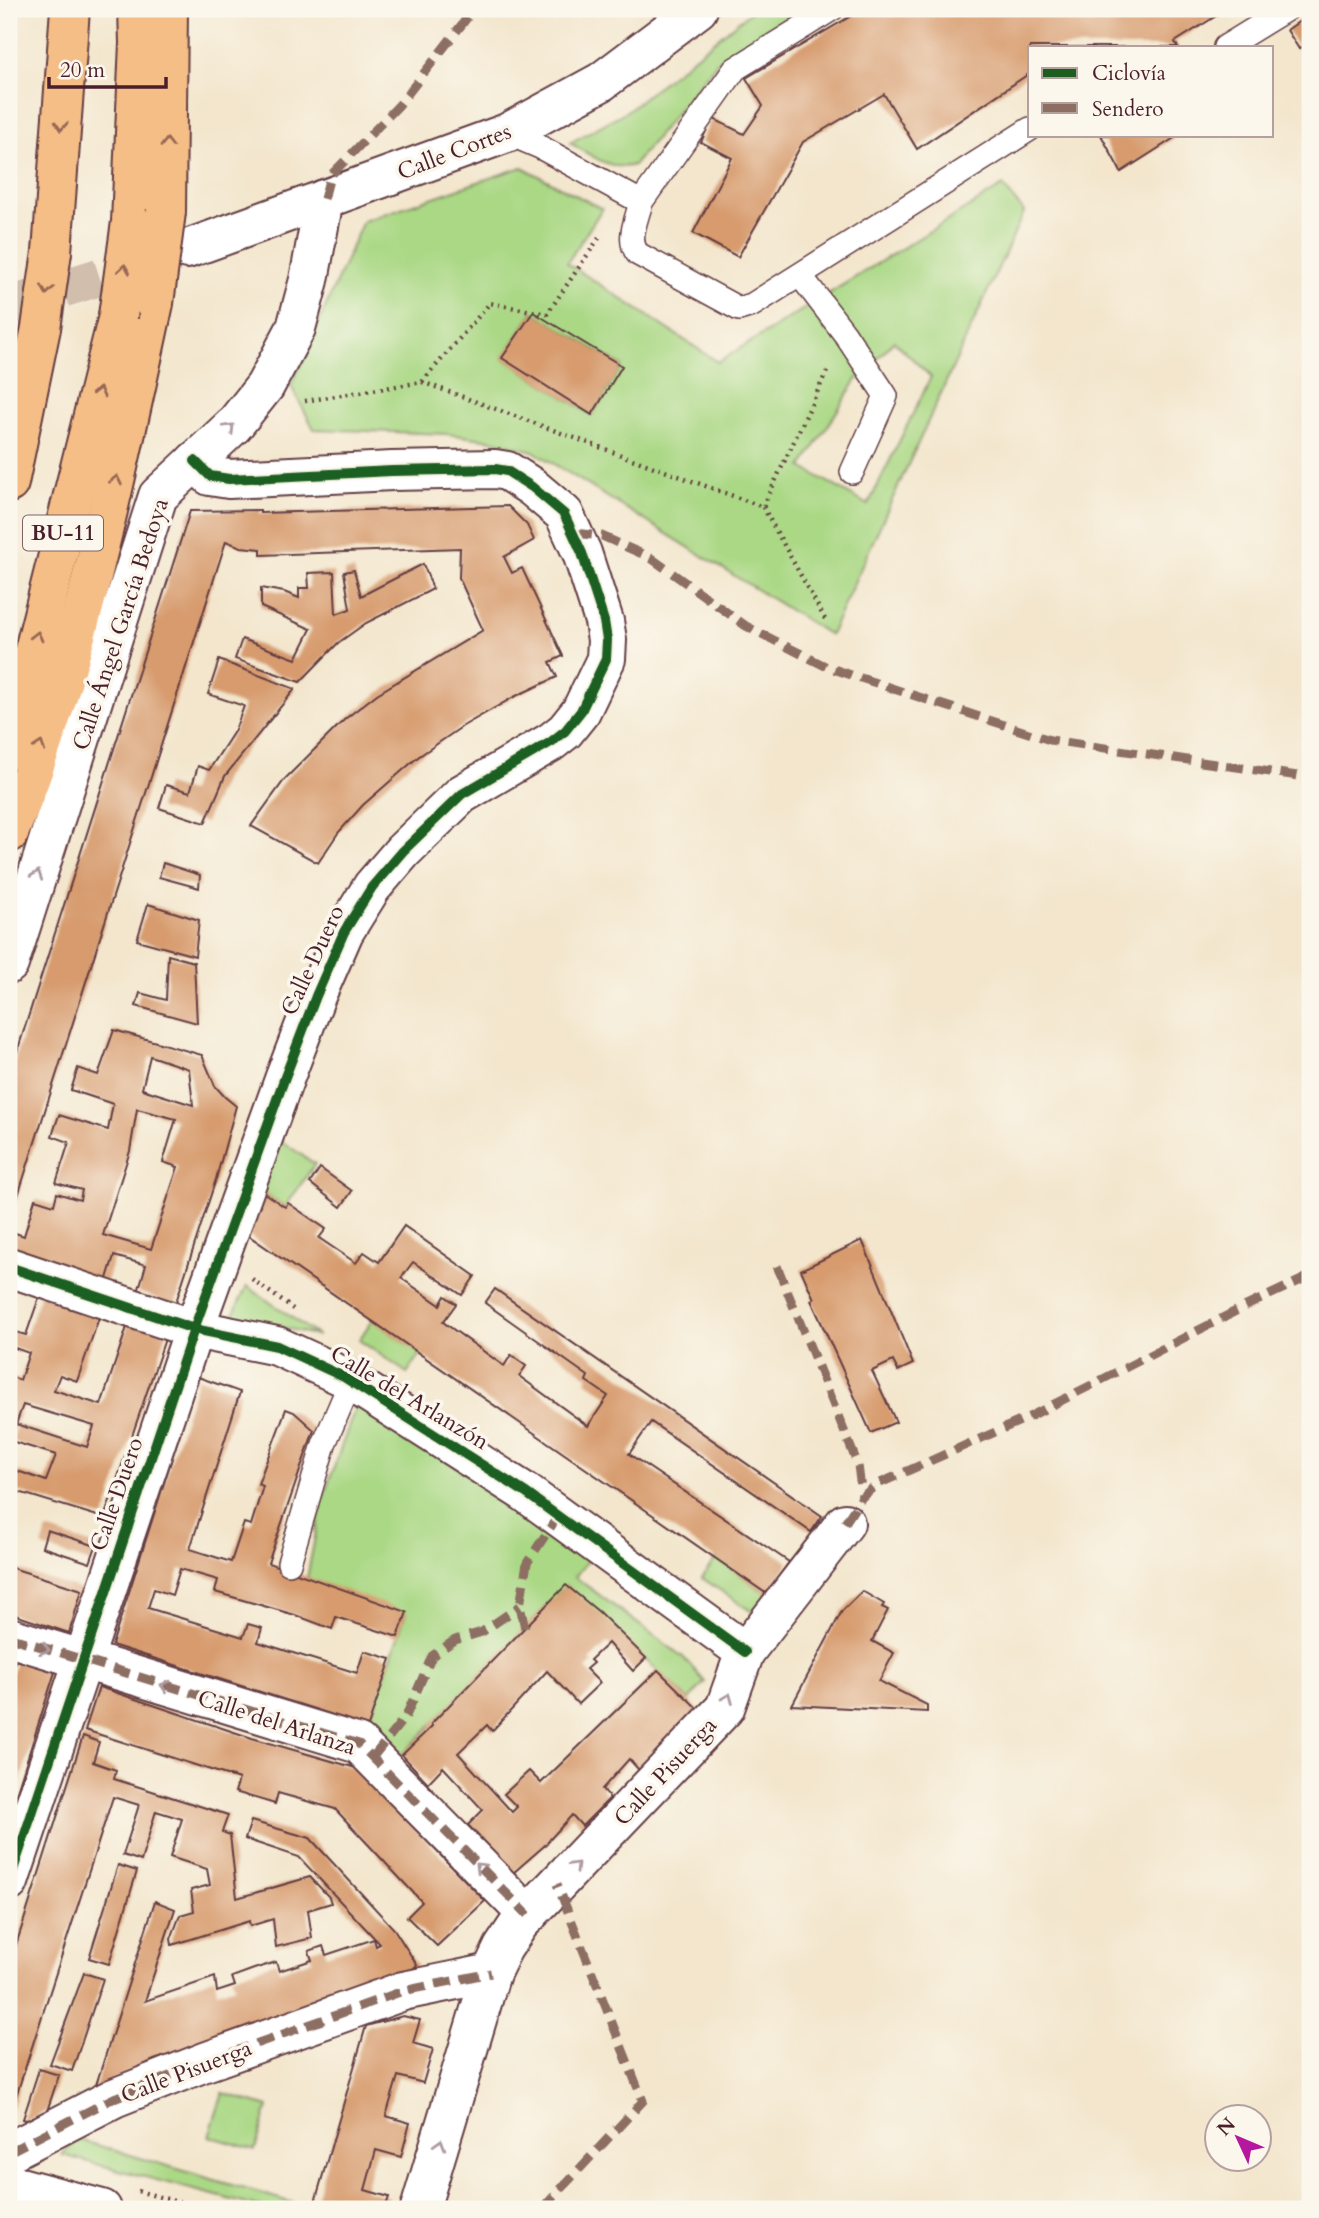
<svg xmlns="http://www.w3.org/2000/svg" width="1319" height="2218" viewBox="0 0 1319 2218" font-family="Cardo,serif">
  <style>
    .green { fill: #aad885; stroke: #7a7c58; stroke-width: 2; fill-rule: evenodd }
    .building { fill: #d79b6e; fill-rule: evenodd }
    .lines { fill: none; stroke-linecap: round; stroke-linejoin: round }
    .street-tunnel { stroke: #d1bead; stroke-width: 38; stroke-dasharray: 38 19; stroke-linecap: butt }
    .lane-casing { stroke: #633d43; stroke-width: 26 }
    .street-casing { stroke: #633d43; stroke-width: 42 }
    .highway-casing { stroke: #633d43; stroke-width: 42 }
    .path { stroke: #633d43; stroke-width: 4.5; stroke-dasharray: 2 5; stroke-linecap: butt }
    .lane { stroke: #fff; stroke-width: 23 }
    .street { stroke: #fff; stroke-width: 38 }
    .highway { stroke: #f6be87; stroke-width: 38 }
    .highway-bridge-casing { stroke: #633d43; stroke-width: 42; stroke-linecap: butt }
    .highway-bridge { stroke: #f6be87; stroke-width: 38 }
    .quiet { stroke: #8d6e63; stroke-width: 9; stroke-dasharray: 18 9; stroke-linecap: butt }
    .cycleway-casing { stroke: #fbf7ec; stroke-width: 15 }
    .cycleway { stroke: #1b5e20; stroke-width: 10 }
    .oneway { stroke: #976754 }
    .oneway2 { stroke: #ae9aa0 }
    .labels { text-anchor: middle; stroke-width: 7; stroke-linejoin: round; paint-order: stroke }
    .shield { fill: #fbf7ec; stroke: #7f6065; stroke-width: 2 }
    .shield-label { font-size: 21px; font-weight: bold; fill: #4a1f2b }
    .street-label { font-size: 23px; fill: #4a1f2b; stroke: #fbf7ec }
  </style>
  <rect width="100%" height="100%" fill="#fbf7ec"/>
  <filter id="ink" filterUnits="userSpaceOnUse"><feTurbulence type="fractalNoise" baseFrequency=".0143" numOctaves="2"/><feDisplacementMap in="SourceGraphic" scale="14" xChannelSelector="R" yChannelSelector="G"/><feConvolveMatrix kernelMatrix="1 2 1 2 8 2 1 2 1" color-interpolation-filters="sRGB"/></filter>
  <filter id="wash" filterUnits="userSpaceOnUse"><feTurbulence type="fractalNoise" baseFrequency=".00686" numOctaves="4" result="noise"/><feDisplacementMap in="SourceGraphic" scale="28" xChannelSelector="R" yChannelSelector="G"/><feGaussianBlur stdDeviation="1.57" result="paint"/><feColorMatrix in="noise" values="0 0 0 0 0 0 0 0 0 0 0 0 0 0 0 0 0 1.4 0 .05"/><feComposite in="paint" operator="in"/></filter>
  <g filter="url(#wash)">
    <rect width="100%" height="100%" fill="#f3e6cd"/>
    <!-- green -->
    <g class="green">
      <path d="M754 9H803L718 61 634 165C611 172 590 154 570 143L627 111Z"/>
      <path d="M522 167 602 209 567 263 718 362 1003 186 1024 212 830 635 533 451 492 440 447 434 314 429 291 386 363 221ZM533 312 622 366 592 415 503 358ZM894 341 931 377 868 505 802 467 856 381Z"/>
      <path d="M275 1137 315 1164 285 1207 258 1189Z"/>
      <path d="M247 1286 318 1336 233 1315Z"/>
      <path d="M372 1320 421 1354 407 1373 359 1340Z"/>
      <path d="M358 1400 590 1557 575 1577 683 1657 705 1682 689 1700 566 1586 402 1755 368 1726 406 1613 307 1578 322 1501Z"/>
      <path d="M716 1558 767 1594 754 1613 702 1578Z"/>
      <path d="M223 2093 268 2107 255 2150 209 2136Z"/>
      <path d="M76 2139 293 2203 291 2209H266L62 2155Z"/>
    </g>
    <g id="blocks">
      <!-- building -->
      <g class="building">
        <path d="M863 9H1227L1175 42 1178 47H1030V73L917 149 884 94 803 142 738 257 693 233 732 158 701 142 712 118 744 134 763 106 746 78Z"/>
        <path d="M1310 14V41L1299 49 1287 30Z"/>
        <path d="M1101 135H1179L1121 172Z"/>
        <path d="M533 312 622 366 592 415 502 358Z"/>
        <path d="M508 506 527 525 534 540 504 557 512 573 522 568 563 656 550 662 557 677 514 697 463 726 418 757 363 805 338 833 318 863 251 826 285 779 345 719 377 694 483 630 459 578 460 548 261 555V549L241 547 226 541 9 1224V1077L190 511 260 510V513Z"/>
        <path d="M423 564 433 589 366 623 338 643 300 682 235 659 242 639 296 659 311 629 261 607V588L284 592 299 598V588H309L308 573 334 572 336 614 350 609 344 572 354 570 361 596Z"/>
        <path d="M219 660 295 689 225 776 205 823 159 808 166 785 190 792 198 766 209 770 235 730 244 706 208 694Z"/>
        <path d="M163 863 200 875 199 888 159 877Z"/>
        <path d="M148 904 199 920 195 956 137 940Z"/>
        <path d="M168 955 194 962 197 1023 136 1006 140 993 166 1000Z"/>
        <path d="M114 1030 202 1055 215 1086 225 1097 236 1106 216 1179 175 1305 138 1292 146 1265 114 1256 106 1282 9 1250V1231L24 1236 35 1199 54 1205 57 1193 80 1200 82 1190 56 1183 69 1142 52 1136 59 1115 108 1130 113 1104 71 1090 78 1068 98 1075ZM150 1056 189 1069 193 1105 142 1089ZM137 1109 176 1119 163 1162 178 1167 151 1249 103 1235 130 1151Z"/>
        <path d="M320 1168 352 1191 341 1207 310 1183Z"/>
        <path d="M258 1189 285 1207 288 1203 326 1229 319 1238 356 1263 364 1252 379 1262 404 1226 475 1276 462 1295 413 1262 401 1278 440 1305 445 1296 456 1304 443 1322 504 1366 511 1355 526 1366 519 1376 588 1426 608 1396 586 1381 588 1376 485 1303 495 1289 822 1516 811 1532 651 1422 629 1454 789 1562 767 1594 242 1231Z"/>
        <path d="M862 1240 913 1364 898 1371 893 1361 872 1371 896 1422 871 1433 811 1300 814 1299 801 1270Z"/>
        <path d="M41 1292 101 1312 77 1381 60 1375 54 1390 101 1405 129 1321 167 1333 104 1518 9 1489V1468L46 1481 56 1455 11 1441 16 1424 87 1447 94 1426 23 1405 16 1424 9 1422V1376L20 1380 29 1353 9 1346V1330L26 1335Z"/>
        <path d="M198 1377 240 1392 190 1549 231 1562 244 1523 251 1525 263 1486 258 1484 286 1409 294 1412 314 1430 268 1563 407 1612 398 1637 336 1617 332 1629 295 1615 215 1592 218 1580 180 1569 172 1595 154 1589 148 1608 243 1637 248 1624 262 1628 258 1642 357 1673 364 1651 391 1659 368 1726 112 1645Z"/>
        <path d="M47 1530 96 1546 90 1563 42 1547Z"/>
        <path d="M9 1567 82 1590 69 1633 9 1613Z"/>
        <path d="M566 1585 599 1612 646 1658 633 1671 608 1643 590 1660 593 1663 586 1669 600 1683 578 1704 547 1671 492 1731 487 1725 458 1753 512 1812 517 1807 504 1794 529 1771 541 1783 658 1670 699 1710 639 1770 629 1759 602 1789 610 1798 582 1826 572 1815 544 1846 513 1873 468 1825 483 1810 443 1767 428 1783 402 1755 432 1726 431 1724Z"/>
        <path d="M862 1591 884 1604 882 1607 888 1610 872 1641 894 1653 879 1681 927 1705V1712L792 1705 842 1611Z"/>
        <path d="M16 1660 55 1672 9 1816V1672L12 1673Z"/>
        <path d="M99 1687 252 1738 356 1768 485 1901 437 1946 407 1917 422 1902 335 1809 278 1793 275 1804 235 1792 239 1779 85 1730Z"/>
        <path d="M83 1736 99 1742 93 1762 116 1770 114 1779 228 1815 222 1832 230 1835 237 1898 310 1877 329 1897 331 1903 308 1910 312 1938 276 1947 273 1919 250 1926 249 1921 172 1945 171 1939 180 1915 194 1911 191 1890 210 1885 207 1869 170 1857 182 1819 156 1811 141 1861 123 1855 139 1805 113 1797 9 2118V1967Z"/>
        <path d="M251 1821 310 1838 394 1929 417 1965 406 1976 154 2060 95 2088 155 1901 175 1909 145 2001 215 1977 217 1992 235 1986 232 1977 254 1969 276 1962 279 1971 312 1960 309 1951 323 1946 326 1955 374 1939 376 1946 380 1944 299 1857 245 1839Z"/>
        <path d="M118 1865 137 1871 109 1964 89 1958Z"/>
        <path d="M84 1973 103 1979 72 2071 50 2064Z"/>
        <path d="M403 2016 420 2020 413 2043 433 2049 423 2083 398 2076 386 2116 410 2123 401 2157 376 2150 365 2190 389 2197 385 2209H313L366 2026Z"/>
        <path d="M39 2069 59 2075 47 2111 27 2120 23 2119Z"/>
      </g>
    </g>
  </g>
  <g filter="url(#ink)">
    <use href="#blocks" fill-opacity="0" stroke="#633d43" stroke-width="2"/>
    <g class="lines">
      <!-- street-tunnel -->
      <path class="street-tunnel" d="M9 306 155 259"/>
      <!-- lane casing -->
      <g class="lane-casing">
        <g id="lane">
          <path d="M1225 47 1287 9"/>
          <path d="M507 133 540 147 641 202 735 69 832 9"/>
          <path d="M641 202C637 219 626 240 638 254L739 309 752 305 1030 129"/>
          <path d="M800 275 845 334 886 396 852 472"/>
          <path d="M289 1563 324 1444 351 1381"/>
        </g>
      </g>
      <!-- street casing -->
      <g class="street-casing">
        <g id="street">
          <path d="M187 249 507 133 601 82 698 9"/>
          <path d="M9 964 158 496 234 425 265 386 296 328 309 280 324 199"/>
          <path d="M9 1267 194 1329 277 1346 344 1377 526 1493 745 1652"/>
          <path d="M9 1637 359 1744 528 1915"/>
          <path d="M9 1882 194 1329 285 1077 316 996 344 932 372 887 403 851 462 794 551 742 565 731 581 711 606 659 607 640 604 621 582 553 564 514 532 487 507 471 495 469 392 471 229 479 210 476 195 461"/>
          <path d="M9 2152 114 2098 205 2062 403 1991 491 1973"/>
          <path d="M9 2184 102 2209"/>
          <path d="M420 2209 491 1973 503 1948 519 1924 725 1708 745 1652 845 1523"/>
        </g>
      </g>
      <!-- highway casing -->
      <g class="highway-casing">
        <g id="highway">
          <path d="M166 212 168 9"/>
          <path d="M131 222 139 43 138 9"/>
          <path d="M52 252 70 9"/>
          <path d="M9 483 41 328"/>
          <path d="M9 750 118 316"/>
          <path d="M9 833C78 666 116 480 154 303"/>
        </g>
      </g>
      <!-- path -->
      <g class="path">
        <path d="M422 382 763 507 829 367"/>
        <path d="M305 401 422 382 490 303 547 314 601 235"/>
        <path d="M763 507 826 621"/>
        <path d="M252 1279 293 1309"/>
        <path d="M138 2191 203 2209"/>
      </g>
      <!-- lane -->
      <use href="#lane" class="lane"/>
      <!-- street -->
      <use href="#street" class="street"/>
      <!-- highway -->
      <use href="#highway" class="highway"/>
      <!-- highway-bridge casing -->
      <g class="highway-bridge-casing">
        <g id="highway-bridge">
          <path d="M154 303 166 212"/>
          <path d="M118 316 131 222"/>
          <path d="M41 328 52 252"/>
        </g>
      </g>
      <!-- highway-bridge -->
      <use href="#highway-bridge" class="highway-bridge"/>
      <!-- quiet -->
      <g class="quiet">
        <path d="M324 199 330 176 399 105 474 9"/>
        <path d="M574 533 602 536 651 558 746 626 827 667 1050 740 1298 776H1310"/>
        <path d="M777 1266 858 1465 862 1497"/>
        <path d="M845 1523 862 1497 876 1485 1029 1417 1246 1306 1310 1276"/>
        <path d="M525 1628 520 1606 527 1563 558 1516"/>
        <path d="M9 1637 359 1744 528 1915"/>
        <path d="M372 1758 406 1716 432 1656 455 1640 482 1632 520 1606"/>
        <path d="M9 2152 114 2098 205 2062 403 1991 491 1973"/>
        <path d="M542 2209 643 2101 557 1884"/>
      </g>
      <!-- cycleway casing -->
      <g class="cycleway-casing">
        <g id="cycleway">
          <path d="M9 1267 194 1329 277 1346 344 1377 526 1493 745 1652"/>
          <path d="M9 1882 194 1329 285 1077 316 996 344 932 372 887 403 851 462 794 551 742 565 731 581 711 606 659 607 640 604 621 582 553 564 514 532 487 507 471 495 469 392 471 229 479 210 476 195 461"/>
        </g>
      </g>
      <!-- cycleway -->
      <use href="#cycleway" class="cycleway"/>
    </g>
    <!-- one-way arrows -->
    <defs><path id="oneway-chevron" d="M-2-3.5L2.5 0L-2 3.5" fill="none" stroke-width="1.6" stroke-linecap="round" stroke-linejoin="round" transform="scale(1.75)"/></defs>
    <g class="oneway">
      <use href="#oneway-chevron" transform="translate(61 126) rotate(94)"/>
      <use href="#oneway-chevron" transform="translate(167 143) rotate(-90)"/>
      <use href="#oneway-chevron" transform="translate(124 269) rotate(-82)"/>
      <use href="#oneway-chevron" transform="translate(47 290) rotate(98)"/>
      <use href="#oneway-chevron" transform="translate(99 392) rotate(-76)"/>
      <use href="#oneway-chevron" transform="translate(116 480) rotate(-78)"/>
      <use href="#oneway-chevron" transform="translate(37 636) rotate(-76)"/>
      <use href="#oneway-chevron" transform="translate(40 746) rotate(-71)"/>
    </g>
    <g class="oneway2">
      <use href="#oneway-chevron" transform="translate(230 428) rotate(-45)"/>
      <use href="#oneway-chevron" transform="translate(37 875) rotate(-72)"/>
      <use href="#oneway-chevron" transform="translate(45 1649) rotate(18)"/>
      <use href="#oneway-chevron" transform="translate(165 1686) rotate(-163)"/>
      <use href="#oneway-chevron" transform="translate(728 1698) rotate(-68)"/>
      <use href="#oneway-chevron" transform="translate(575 1866) rotate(-46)"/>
      <use href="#oneway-chevron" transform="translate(480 1867) rotate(-135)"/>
      <use href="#oneway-chevron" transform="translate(440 2144) rotate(-73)"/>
    </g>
  </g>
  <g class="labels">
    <!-- shield labels -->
    <rect class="shield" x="23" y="515.5" width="80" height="35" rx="5"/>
    <g class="shield-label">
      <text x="63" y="540">BU-11</text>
    </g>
    <!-- street labels -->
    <g class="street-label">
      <text transform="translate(454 151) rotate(-21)" y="8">Calle Cortes</text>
      <text transform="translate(120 624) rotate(-72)" y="8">Calle Ángel García Bedoya</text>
      <text transform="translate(312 960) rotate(-65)" y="8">Calle Duero</text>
      <text transform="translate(410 1397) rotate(31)" y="8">Calle del Arlanzón</text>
      <text transform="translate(116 1494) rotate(-71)" y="8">Calle Duero</text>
      <text transform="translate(277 1722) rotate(18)" y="8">Calle del Arlanza</text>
      <text transform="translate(665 1771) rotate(-47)" y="8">Calle Pisuerga</text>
      <text transform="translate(186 2071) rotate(-21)" y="8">Calle Pisuerga</text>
    </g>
  </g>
  <!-- margin -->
  <rect width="1319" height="2218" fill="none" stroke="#fbf7ec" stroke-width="35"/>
  <!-- legend -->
  <rect x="1028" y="46" width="245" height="91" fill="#fbf7ec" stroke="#b4a19f" stroke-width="2"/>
  <rect x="1042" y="68" width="35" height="10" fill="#1b5e20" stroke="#b4a19f" stroke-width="2"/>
  <text x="1092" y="80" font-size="21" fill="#4a1f2b">Ciclovía</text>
  <rect x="1042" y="103" width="35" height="10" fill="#8d6e63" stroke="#b4a19f" stroke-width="2"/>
  <text x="1092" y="116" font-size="21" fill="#4a1f2b">Sendero</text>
  <!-- north arrow -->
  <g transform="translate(1238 2138) rotate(314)"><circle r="33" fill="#fbf7ec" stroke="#b4a19f" stroke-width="2"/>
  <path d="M0-5L12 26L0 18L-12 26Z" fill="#b5179e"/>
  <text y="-10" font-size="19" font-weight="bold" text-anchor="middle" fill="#4a1f2b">N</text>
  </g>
  <!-- scale -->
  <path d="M49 77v10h117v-10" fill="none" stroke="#4a1f2b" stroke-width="3.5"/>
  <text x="60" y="77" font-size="21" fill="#4a1f2b" stroke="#fbf7ec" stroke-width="5" paint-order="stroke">20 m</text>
</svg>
